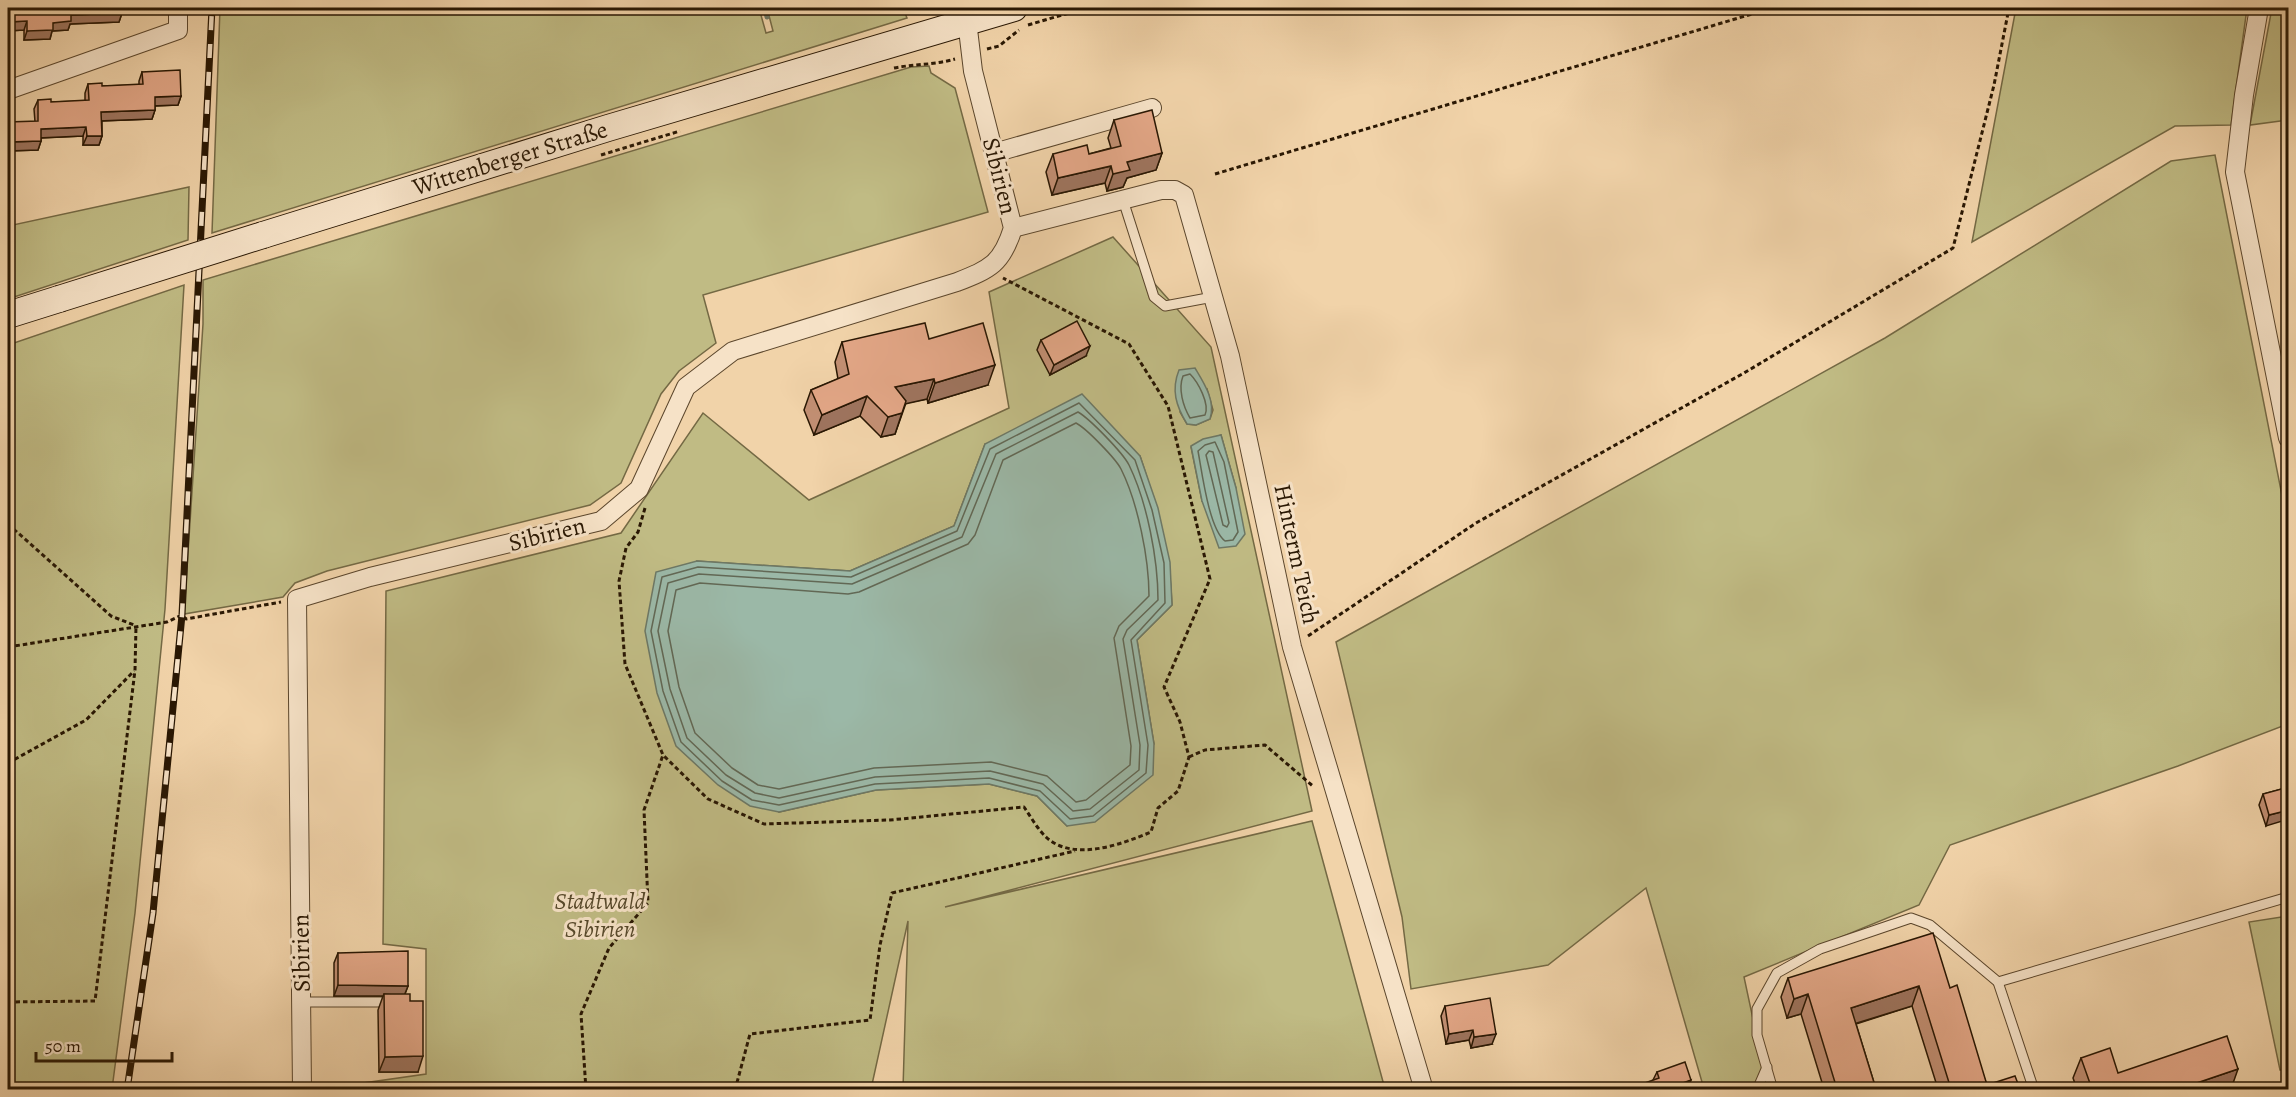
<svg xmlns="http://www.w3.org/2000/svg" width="2296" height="1097" viewBox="0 0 2296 1097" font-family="Alegreya,serif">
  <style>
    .green { fill: #c0bb84; stroke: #746944; stroke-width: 1.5; fill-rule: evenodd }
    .water { fill: #9bb8a7; stroke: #6d7865; stroke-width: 1.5 }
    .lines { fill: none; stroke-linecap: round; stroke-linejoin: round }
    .shore { stroke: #626855; stroke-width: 1.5 }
    .stream { stroke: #6d7865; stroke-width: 5 }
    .lane-casing { stroke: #5b462c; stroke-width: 11 }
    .street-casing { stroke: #5b462c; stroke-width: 20 }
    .secondary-casing { stroke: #291703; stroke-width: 28 }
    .path { stroke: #291703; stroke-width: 3; stroke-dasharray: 4.5 3; stroke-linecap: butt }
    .lane { stroke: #f6e2c7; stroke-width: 9 }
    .street { stroke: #f6e2c7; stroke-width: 18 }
    .secondary { stroke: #f6e2c7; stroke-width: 26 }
    .rail-casing { stroke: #291703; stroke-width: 7 }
    .rail { stroke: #f6e2c7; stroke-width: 4.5; stroke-dasharray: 14; stroke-linecap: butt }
    .secondary-bridge-casing { stroke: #291703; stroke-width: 28; stroke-linecap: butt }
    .secondary-bridge { stroke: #f6e2c7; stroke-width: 26 }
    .wall { fill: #c28f73; stroke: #291703; stroke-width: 1.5 }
    .shaded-wall { fill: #9e745e; stroke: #291703; stroke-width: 1.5 }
    .building { fill: #e2a686; stroke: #291703; stroke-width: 1.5 }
    .labels { text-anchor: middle; stroke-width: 6; stroke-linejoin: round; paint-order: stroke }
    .street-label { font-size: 24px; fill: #291703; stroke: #f6e2c7 }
    .park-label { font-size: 24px; font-style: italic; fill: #56482a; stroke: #f6e2c7 }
  </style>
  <rect width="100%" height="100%" fill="#f1d3a9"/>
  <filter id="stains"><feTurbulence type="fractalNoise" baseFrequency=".00333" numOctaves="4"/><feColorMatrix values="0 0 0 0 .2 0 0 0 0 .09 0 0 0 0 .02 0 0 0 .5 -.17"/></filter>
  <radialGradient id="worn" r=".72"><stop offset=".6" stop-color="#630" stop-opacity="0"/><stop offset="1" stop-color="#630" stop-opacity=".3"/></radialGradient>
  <!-- green -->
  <g class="green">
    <path d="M220 8H759L766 33 773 31 767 8H903L907 18 212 233Z"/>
    <path d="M2016 8H2247L2231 125 2175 126 1972 242Z"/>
    <path d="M2272 8H2288V120L2250 125Z"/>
    <path d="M929 66 931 73 955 88 988 212 703 295 716 343 679 371 661 394 621 483 590 505 327 571 295 583 283 597 184 614 203 324V280L911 67Z"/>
    <path d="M2215 155 2288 526V724L2178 766 1950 845 1919 905 1744 977 1768 1089H1704L1646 888 1548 965 1411 989 1402 917 1336 642 1885 338 2171 161Z"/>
    <path d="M189 187 188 240 8 299V226Z"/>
    <path d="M1113 237 1211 347 1312 811 945 907 1312 821 1385 1089H903L908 921 871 1089 314 1090 426 1074V949L383 944 386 591 621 533 703 413 809 500 1009 408 989 292ZM1207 389 1213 410 1210 419 1196 425 1187 424 1180 412ZM1221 435 1236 488 1202 501 1191 447ZM985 444 1140 456C1158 510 1170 548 1172 605L1137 640 1154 744 1067 826 1037 796 989 784 876 790 779 812 697 561 850 571 954 526Z"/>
    <path d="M184 285 165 609 135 913 112 1089H8V345Z"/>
    <path d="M2288 916V1070H2280L2249 922Z"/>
  </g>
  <!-- water -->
  <g class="water">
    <path d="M1195 368C1204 383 1216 401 1210 419L1196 425 1187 424C1176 406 1171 390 1179 370Z"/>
    <path d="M1082 394 1140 456 1158 508 1170 562 1172 605 1137 640 1154 744 1153 775 1095 822 1067 826 1037 796 989 784 876 790 779 812 750 806 718 785 676 746 657 693 645 631 656 572 697 561 850 571 954 526 985 444Z"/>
    <path d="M1221 435 1236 488 1245 534 1236 546 1219 548 1202 501 1191 446 1203 439Z"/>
  </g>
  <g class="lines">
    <!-- shore -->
    <g class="shore">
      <path d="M1190 374C1198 382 1210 404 1205 415L1190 418C1183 406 1178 389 1183 376Z"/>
      <path d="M1079 403 1135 460 1152 510 1164 563 1165 603 1131 640 1148 745 1146 773 1093 816 1070 819 1040 791 989 778 875 784 779 805 752 800 722 781 681 742 663 691 651 631 662 577 698 567 851 577 957 531 990 449Z"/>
      <path d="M1078 412C1090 419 1123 453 1129 465 1147 502 1158 559 1158 600L1127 630 1123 639 1140 745 1139 770 1090 809 1073 811 1043 784 990 771 875 777 779 798 755 793 726 775 687 738 670 689 658 631 668 583 699 574 852 584 962 537 996 454Z"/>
      <path d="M1076 423C1086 428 1116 459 1121 469 1138 503 1149 559 1149 596L1119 626 1114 638 1131 746 1130 765 1086 800 1076 802 1047 776 991 762 874 768 779 789 758 785 732 768 695 733 679 687 668 631 676 590 700 583 848 594 859 592 968 544 975 535 1003 460Z"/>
      <path d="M1215 442 1224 462 1238 532 1233 540 1225 541C1209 529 1202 472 1198 451L1205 445Z"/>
      <path d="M1209 451 1213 452 1229 523 1227 527 1223 525 1206 455Z"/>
    </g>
    <!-- stream -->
    <path class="stream" d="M765 8 767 17"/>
    <!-- lane casing -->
    <g class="lane-casing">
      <g id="lane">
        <path d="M1123 200 1154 297 1165 306 1213 297"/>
        <path d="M1998 982 2034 1090"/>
        <path d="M302 1002H393"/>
        <path d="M1757 1090 1767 1067"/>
        <path d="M1773 1090 1757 1035V1009L1777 973 1820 949 1911 918 1930 925 1998 982 2288 897"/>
      </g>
    </g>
    <!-- street casing -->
    <g class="street-casing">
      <g id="street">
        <path d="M2259 8 2244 95 2235 172 2288 438"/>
        <path d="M8 90 178 30V8"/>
        <path d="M994 153 1152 108"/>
        <path d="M1013 228 1161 190H1175L1184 195 1230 356 1292 647 1424 1090"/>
        <path d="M302 1090 297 599 370 577 601 521 639 489 686 387 733 351 957 282C990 269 1002 264 1013 228L973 71 967 21"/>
      </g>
    </g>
    <!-- secondary casing -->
    <g class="secondary-casing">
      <g id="secondary">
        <path d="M263 235 608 128 1014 8"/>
        <path d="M8 315 59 299"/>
      </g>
    </g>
    <!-- path -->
    <g class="path">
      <path d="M1028 25 1086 8"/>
      <path d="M987 49 999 46 1019 30"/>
      <path d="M894 68C914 64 935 65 955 59"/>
      <path d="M601 155 680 131"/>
      <path d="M1215 174 1772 8"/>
      <path d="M645 508 638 532 626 548 619 581 625 664 663 755 708 799 764 824 890 820 1024 807C1031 817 1038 830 1047 838 1075 862 1122 844 1151 832L1158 808 1178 791 1189 757 1180 722 1164 687 1210 579 1168 406 1129 344 1003 278"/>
      <path d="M8 524 111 616 134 625"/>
      <path d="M1308 636 1476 523 1744 373 1953 248 1994 85 2009 8"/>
      <path d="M8 647 167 622 182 615 186 619 281 602"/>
      <path d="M1189 757 1205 750 1265 745 1314 787"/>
      <path d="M8 763 86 720 134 671"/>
      <path d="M8 1002 95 1001 135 670 136 626"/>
      <path d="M586 1090 581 1014 609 948 648 903 644 810 663 755"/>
      <path d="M735 1090 750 1034 870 1020 880 945 892 893 1075 851"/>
    </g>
    <!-- lane -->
    <use href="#lane" class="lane"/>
    <!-- street -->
    <use href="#street" class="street"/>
    <!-- secondary -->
    <use href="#secondary" class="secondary"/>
    <!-- rail casing -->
    <g class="rail-casing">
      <path id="rail" d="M127 1090 153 913 182 615 212 8"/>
    </g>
    <!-- rail -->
    <use href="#rail" class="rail"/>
    <!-- secondary-bridge casing -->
    <g class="secondary-bridge-casing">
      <path id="secondary-bridge" d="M59 299 263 235"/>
    </g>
    <!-- secondary-bridge -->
    <use href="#secondary-bridge" class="secondary-bridge"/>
  </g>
  <!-- wall -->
  <g class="wall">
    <path d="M8 8 122 13 119 22 70 24 68 30 52 31 50 39 24 40V30L8 31Z"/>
    <path d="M142 72 181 96 178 105 155 106V110L152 119 102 121V136L99 145H83V136L41 138V141L38 150 8 151V122H35L34 109 38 100 51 102 85 101V93L88 84 102 86 139 85V81Z"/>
    <path d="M1114 120 1162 153 1156 170 1127 178 1123 187 1107 191 1105 183 1052 195 1046 172 1053 154H1089L1111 148 1108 138Z"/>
    <path d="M929 339 988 385 928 403 927 399 906 403 895 434 881 437 860 416 814 435 804 410 811 390 838 379 835 362 842 342Z"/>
    <path d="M1041 340 1086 356 1050 375 1037 350Z"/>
    <path d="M2289 787 2266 826 2259 805 2263 794Z"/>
    <path d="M338 953 408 986 405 994 410 1001 418 1072H379L378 1010 383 996H334V963Z"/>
    <path d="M1788 978 1950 988 1987 1085 2020 1089H1938L1912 1006 1856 1024 1876 1089H1824L1801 1014 1787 1018 1781 997Z"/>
    <path d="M1445 1006 1492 1044 1471 1048 1469 1040 1446 1044 1441 1016Z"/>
    <path d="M2081 1058 2118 1073 2231 1089H2077L2073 1078Z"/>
    <path d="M1657 1072 1688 1089 1653 1080Z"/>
  </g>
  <!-- shaded-wall -->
  <g class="shaded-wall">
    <path d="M122 13 119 22 70 24 68 30 52 31 50 39 24 40 27 31 53 23 71 15Z"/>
    <path d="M27 21 24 30 8 31V22Z"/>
    <path d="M181 96 178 105 151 106 155 97Z"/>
    <path d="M155 110 152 119 98 121 101 112Z"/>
    <path d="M86 127 83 136 38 138 41 129Z"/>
    <path d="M87 136H102L99 145H83Z"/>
    <path d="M41 141 38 150 8 151V142Z"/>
    <path d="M1162 153 1156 170 1127 178 1123 187 1107 191 1113 174 1127 162Z"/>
    <path d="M1111 166 1105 183 1052 195 1058 178Z"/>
    <path d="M1090 346 1086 356 1050 375 1054 365Z"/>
    <path d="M995 365 988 385 928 403 935 383Z"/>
    <path d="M934 379 927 399 887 408 895 387Z"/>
    <path d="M867 396 860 416 814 435 822 415Z"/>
    <path d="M902 413 895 434 881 437 888 417Z"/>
    <path d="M2289 810V819L2266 826 2269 815Z"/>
    <path d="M338 985 408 986 404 996 384 994 383 996H334Z"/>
    <path d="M1919 986 1912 1006 1844 1027 1851 1008Z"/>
    <path d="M1808 994 1801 1014 1787 1018 1794 999Z"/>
    <path d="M1473 1030 1469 1040 1446 1044 1449 1034Z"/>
    <path d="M1496 1034 1492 1044 1471 1048 1474 1037Z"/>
    <path d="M423 1056 418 1072H379L385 1057Z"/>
    <path d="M2238 1069 2231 1089H2179Z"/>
    <path d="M1691 1080 1688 1089H1667Z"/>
  </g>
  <!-- building -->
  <g class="building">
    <path d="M8 8H122V13L71 15V21L53 23V30L27 31V21L8 22Z"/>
    <path d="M180 70 181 96 155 97V110L101 112 102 136H87L86 127 41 129V141L8 142V122L38 121V100L51 99V102L89 100 88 84 102 83V86L143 84 142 72Z"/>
    <path d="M1152 110 1162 153 1127 162 1130 170 1113 174 1111 166 1058 178 1053 154 1087 145 1089 154 1121 146 1114 120Z"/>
    <path d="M1077 321 1090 346 1054 365 1041 340Z"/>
    <path d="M925 323 929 339 983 323 995 365 935 383 934 379 895 387 906 401 902 413 888 417 867 396 822 415 811 390 849 374 842 342Z"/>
    <path d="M2289 787V810L2269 815 2263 794Z"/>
    <path d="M1933 933 1950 988 1957 985 1987 1085 2015 1076 2020 1089H1951L1919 986 1851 1008 1876 1089H1837L1808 994 1794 999 1788 978Z"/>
    <path d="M408 951V986L338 985V953Z"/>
    <path d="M384 994H410V1001H423V1056L385 1057Z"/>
    <path d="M1490 998 1496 1034 1474 1037 1473 1030 1449 1034 1445 1006Z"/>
    <path d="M2227 1036 2238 1069 2179 1089H2092L2081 1058 2110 1048 2118 1073Z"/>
    <path d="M1685 1062 1691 1080 1667 1089H1628L1659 1078 1657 1072Z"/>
    <path d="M1615 1084 1617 1089H1600Z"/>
  </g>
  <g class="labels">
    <!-- street labels -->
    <g class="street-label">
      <text transform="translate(510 158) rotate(-17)" y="8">Wittenberger Straße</text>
      <text transform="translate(1000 176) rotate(76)" y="8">Sibirien</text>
      <text transform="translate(547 534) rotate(-14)" y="8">Sibirien</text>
      <text transform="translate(1297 554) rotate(78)" y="8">Hinterm Teich</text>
      <text transform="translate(301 953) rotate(-91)" y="8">Sibirien</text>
    </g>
    <!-- park labels -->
    <g class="park-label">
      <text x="600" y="909">Stadtwald<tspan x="600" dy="28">Sibirien</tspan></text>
    </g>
  </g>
  <!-- margin -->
  <rect width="2296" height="1097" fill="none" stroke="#f1d3a9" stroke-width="30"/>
  <rect x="9" y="9" width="2278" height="1079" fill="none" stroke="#291703" stroke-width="3"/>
  <rect x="15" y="15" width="2266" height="1067" fill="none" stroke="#291703" stroke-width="1.5"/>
  <!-- scale -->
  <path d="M36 1052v9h136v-9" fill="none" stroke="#291703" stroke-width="3"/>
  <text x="45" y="1052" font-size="18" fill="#291703" stroke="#f6e2c7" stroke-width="4.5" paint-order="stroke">50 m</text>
  <rect width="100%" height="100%" filter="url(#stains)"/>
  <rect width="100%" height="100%" fill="url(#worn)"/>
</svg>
